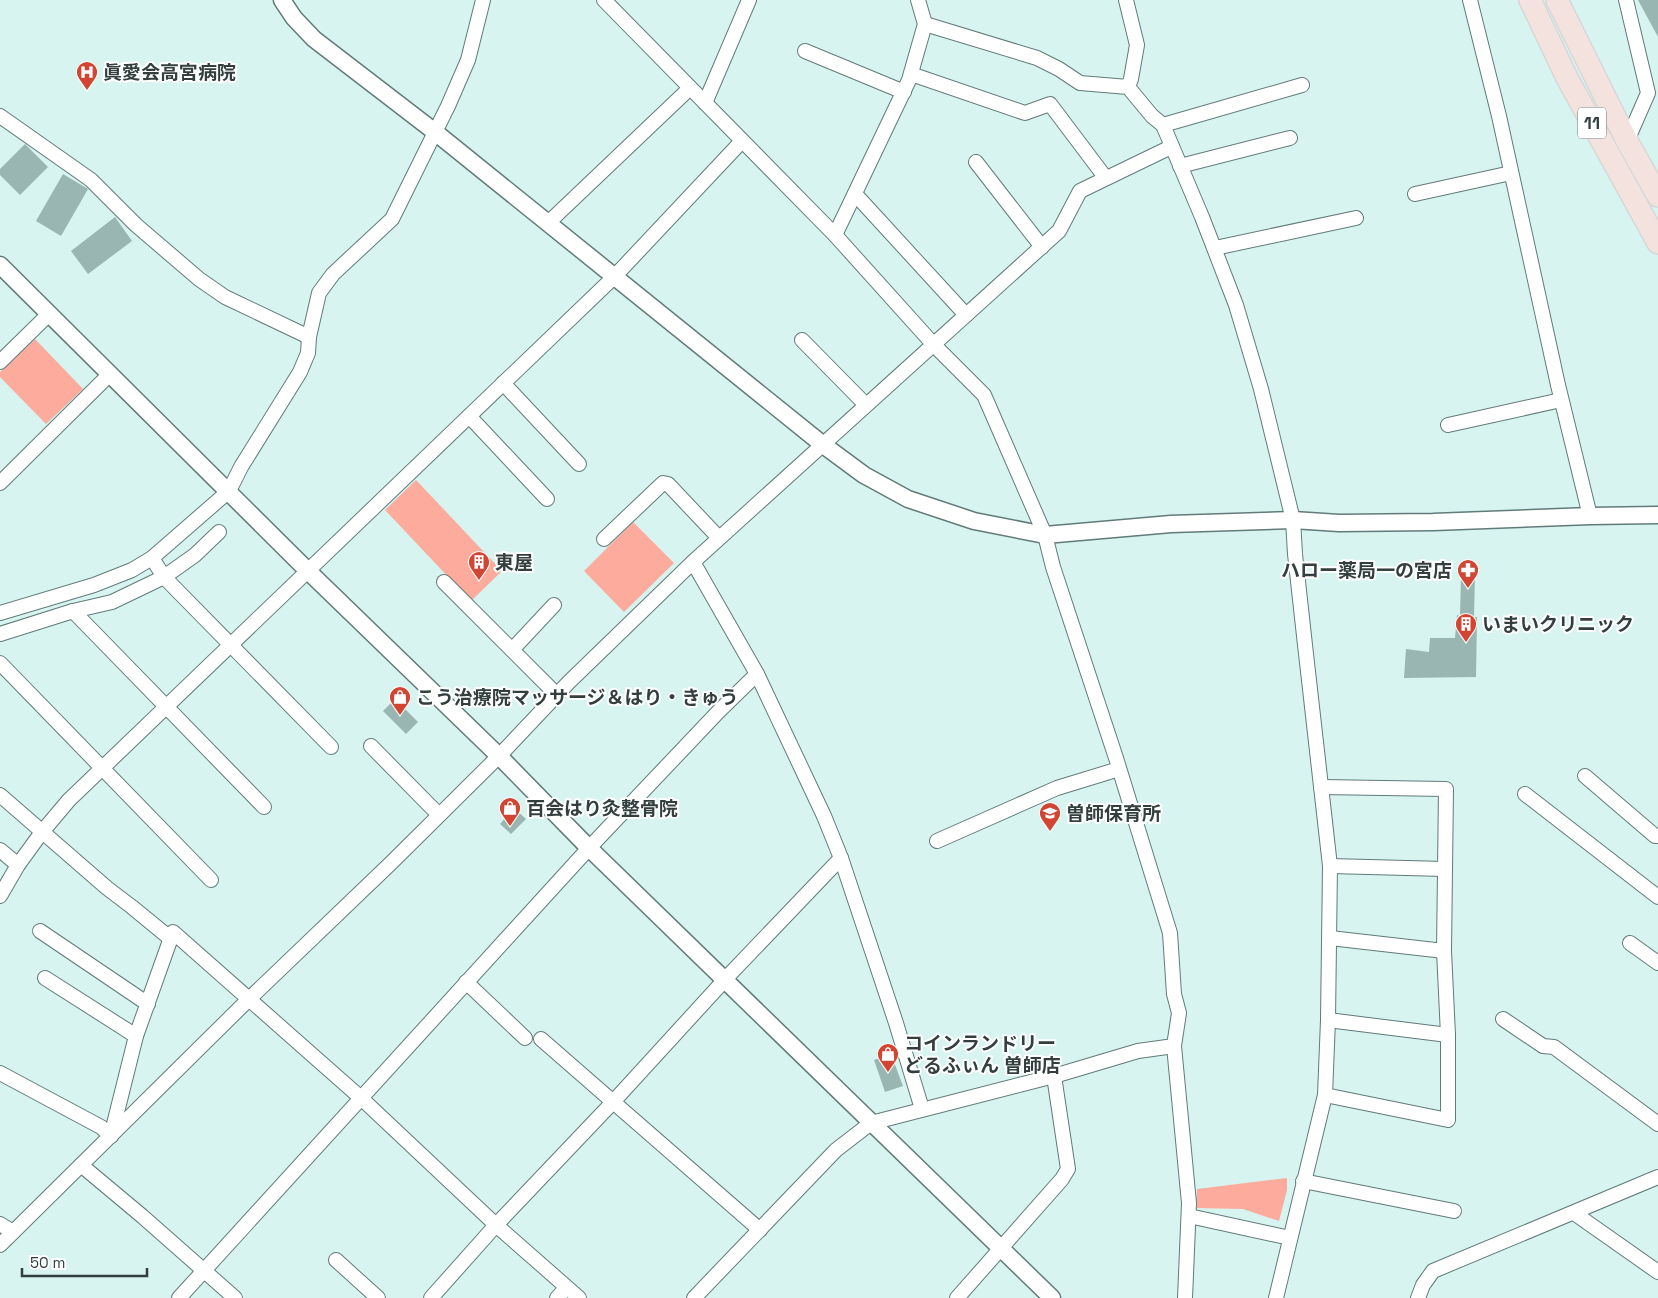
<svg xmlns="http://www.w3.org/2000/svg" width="1658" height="1298" viewBox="0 0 1658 1298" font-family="'Space Grotesk','Noto Sans JP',sans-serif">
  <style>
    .green { fill: #fcab9c }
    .building { fill: #9ab6b3 }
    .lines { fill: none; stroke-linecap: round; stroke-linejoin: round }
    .minor-casing { stroke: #617b79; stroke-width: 16 }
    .tertiary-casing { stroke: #617b79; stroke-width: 19 }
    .primary-casing { stroke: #d6d8d8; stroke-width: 24 }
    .minor { stroke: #fff; stroke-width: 14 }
    .tertiary { stroke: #fff; stroke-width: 16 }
    .primary { stroke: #f4e2df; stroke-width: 21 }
    .labels { text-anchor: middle; stroke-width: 4; stroke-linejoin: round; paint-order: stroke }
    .shield { fill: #fff; stroke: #707878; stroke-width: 1 }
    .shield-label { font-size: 18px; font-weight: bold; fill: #333e3e }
    .poi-label { font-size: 19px; font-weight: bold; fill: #333e3e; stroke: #fff; text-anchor: start }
  </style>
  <rect width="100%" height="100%" fill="#d7f4f1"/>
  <!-- green -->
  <g class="green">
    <path d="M35 339 83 389 46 424 0 377V372Z"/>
    <path d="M416 480 502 571 471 601 385 510Z"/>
    <path d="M633 522 674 563 624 612 584 571Z"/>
    <path d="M1287 1178V1190L1279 1221 1243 1209 1196 1208 1197 1189Z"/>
  </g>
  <!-- building -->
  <g class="building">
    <path d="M1638 0H1658V37Z"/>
    <path d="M25 144 48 167 20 195 0 175V169Z"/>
    <path d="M63 174 88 189 61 236 36 221Z"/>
    <path d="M115 217 132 241 88 274 71 251Z"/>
    <path d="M1461 576H1475L1474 617H1477L1476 677 1404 678 1406 649 1429 652 1430 638H1455L1457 615 1460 616Z"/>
    <path d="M395 699 418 722 406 734 383 711Z"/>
    <path d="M514 808 526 819 511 834 500 824Z"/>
    <path d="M891 1054 903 1086 885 1092 874 1060Z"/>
  </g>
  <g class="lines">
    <!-- minor casing -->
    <g class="minor-casing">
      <g id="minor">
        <path d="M604 0 835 235 934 345 984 395 1045 535 1053 567 1116 758 1170 933 1174 994 1179 1013 1174 1046 1189 1203 1185 1298"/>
        <path d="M1126 0 1137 45 1131 79 1128 87"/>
        <path d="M1470 0 1499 116 1558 385 1590 516"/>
        <path d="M1626 0 1648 93 1627 141"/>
        <path d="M925 24 1037 58 1059 69 1080 83 1128 87 1152 116 1163 125 1202 217 1236 305 1261 389 1293 520 1295 554 1305 645 1330 866 1328 1020 1325 1095 1276 1298"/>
        <path d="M805 51 904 92"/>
        <path d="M911 74 1025 113 1050 104 1105 177"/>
        <path d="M705 103 749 0"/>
        <path d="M0 116 91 180 136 225 199 279 225 297 309 337"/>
        <path d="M1163 125 1302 85"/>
        <path d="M976 162 1042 247"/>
        <path d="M1180 166 1290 138"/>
        <path d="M855 194 966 315"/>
        <path d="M1415 194 1511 173"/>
        <path d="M548 223 690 88"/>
        <path d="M835 235 909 80 925 24 918 0"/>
        <path d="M1215 248 1356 218"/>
        <path d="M802 340 866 405"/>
        <path d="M0 362 49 314"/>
        <path d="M503 383 579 464"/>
        <path d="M469 416 547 499"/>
        <path d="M1448 425 1561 400"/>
        <path d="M0 483 110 374"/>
        <path d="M604 539 663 483 668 484 719 538"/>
        <path d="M152 558 164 577 331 747"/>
        <path d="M693 562 757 674 824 816 841 858 896 1023 922 1109"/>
        <path d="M444 582 557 695"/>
        <path d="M73 611 264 807"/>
        <path d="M0 613 94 585 132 570 152 558 229 491 241 467 300 372 308 353 309 337 319 293 333 274 392 219 448 106 468 60 483 0"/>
        <path d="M0 634 73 611 112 602 164 577 195 555 219 532"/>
        <path d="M512 650 554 605"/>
        <path d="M0 663 211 880"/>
        <path d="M371 746 439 815"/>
        <path d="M1585 776 1655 836H1658"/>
        <path d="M1321 787 1446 789 1444 951 1330 938"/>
        <path d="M1525 794 1658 897"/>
        <path d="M0 795 107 888 132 907 171 939"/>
        <path d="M937 841 1057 788 1119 769"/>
        <path d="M0 850 18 865"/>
        <path d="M1330 866 1445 869"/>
        <path d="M0 896 18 865 42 832 69 800 614 277 742 141"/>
        <path d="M40 931 148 1004"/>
        <path d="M1630 943 1658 963"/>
        <path d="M45 978 136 1036"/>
        <path d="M466 982 525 1038"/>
        <path d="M1503 1019 1543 1046 1554 1047 1658 1124"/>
        <path d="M1328 1020 1448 1035"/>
        <path d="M541 1039 760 1230"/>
        <path d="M0 1073 101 1127 111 1136"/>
        <path d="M1325 1095 1448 1120V1035L1444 951"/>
        <path d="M111 1136 136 1036 173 932 361 1098 496 1225 579 1298"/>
        <path d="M81 1165 142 1216 235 1298"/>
        <path d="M1303 1181 1454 1211"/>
        <path d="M1574 1213 1658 1272"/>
        <path d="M1189 1216 1290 1238"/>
        <path d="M0 1224 13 1232"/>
        <path d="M0 1245 248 1000 391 863 499 756 569 682 693 562 1059 231 1080 191 1171 147"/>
        <path d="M336 1260 378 1298"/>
        <path d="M179 1298 589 848 719 711 757 674"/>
        <path d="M431 1298 496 1225 613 1102 731 973 841 858"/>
        <path d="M557 1298 566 1288"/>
        <path d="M694 1298 836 1150 871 1123 1054 1076 1138 1051 1174 1046"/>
        <path d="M957 1298 1062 1179 1068 1169 1054 1076"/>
        <path d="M1418 1298 1423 1285 1433 1271 1658 1177"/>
      </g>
    </g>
    <!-- tertiary casing -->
    <g class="tertiary-casing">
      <g id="tertiary">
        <path d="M282 0 294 18 314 39 435 132 822 444 864 475 908 499 974 521 1045 535 1171 524 1293 520 1339 523 1433 522 1590 516 1658 515"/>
        <path d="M0 265 308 571 499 756 589 848 1052 1298"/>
      </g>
    </g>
    <!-- primary casing -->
    <g class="primary-casing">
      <g id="primary">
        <path d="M1530 0 1567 78 1658 243"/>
        <path d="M1557 0 1627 141 1658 196"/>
      </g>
    </g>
    <!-- minor -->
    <use href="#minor" class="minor"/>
    <!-- tertiary -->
    <use href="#tertiary" class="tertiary"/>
    <!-- primary -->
    <use href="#primary" class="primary"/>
  </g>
  <!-- icons -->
  <defs>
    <g id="hospital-pin" transform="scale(1.125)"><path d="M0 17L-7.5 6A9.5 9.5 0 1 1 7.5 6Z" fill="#d24532" stroke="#fff"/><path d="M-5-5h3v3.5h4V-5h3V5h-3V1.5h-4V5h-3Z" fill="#fff"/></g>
    <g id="building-pin" transform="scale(1.125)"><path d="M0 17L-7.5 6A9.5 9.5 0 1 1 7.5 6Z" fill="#d24532" stroke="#fff"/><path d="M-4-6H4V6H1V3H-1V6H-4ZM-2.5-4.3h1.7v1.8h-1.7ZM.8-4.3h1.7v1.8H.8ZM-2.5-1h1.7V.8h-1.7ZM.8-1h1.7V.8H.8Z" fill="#fff"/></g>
    <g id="pharmacy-pin" transform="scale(1.125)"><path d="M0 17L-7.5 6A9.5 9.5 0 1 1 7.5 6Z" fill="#d24532" stroke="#fff"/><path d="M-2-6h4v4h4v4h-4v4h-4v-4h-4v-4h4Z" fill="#fff"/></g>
    <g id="shop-pin" transform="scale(1.125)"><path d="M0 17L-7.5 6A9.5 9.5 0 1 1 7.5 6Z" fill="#d24532" stroke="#fff"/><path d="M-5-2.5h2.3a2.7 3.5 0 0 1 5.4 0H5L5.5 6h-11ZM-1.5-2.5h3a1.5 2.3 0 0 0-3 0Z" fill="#fff"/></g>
    <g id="school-pin" transform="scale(1.125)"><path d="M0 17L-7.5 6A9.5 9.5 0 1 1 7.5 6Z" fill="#d24532" stroke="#fff"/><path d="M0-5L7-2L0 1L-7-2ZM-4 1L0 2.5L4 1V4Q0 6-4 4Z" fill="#fff"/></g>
  </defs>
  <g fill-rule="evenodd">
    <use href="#hospital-pin" x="87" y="72"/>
    <use href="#building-pin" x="479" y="562"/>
    <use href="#pharmacy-pin" x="1468" y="570"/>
    <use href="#building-pin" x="1466" y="624"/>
    <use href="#shop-pin" x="400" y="697"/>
    <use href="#shop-pin" x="510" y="808"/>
    <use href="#school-pin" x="1050" y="813"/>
    <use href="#shop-pin" x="888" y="1054"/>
  </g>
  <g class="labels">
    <!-- shield labels -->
    <rect class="shield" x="1578" y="107.5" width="28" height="31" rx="4"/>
    <g class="shield-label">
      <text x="1592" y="129">11</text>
    </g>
    <!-- poi labels -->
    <g class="poi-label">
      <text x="103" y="79">眞愛会高宮病院</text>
      <text x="495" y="569">東屋</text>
      <text x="1452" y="577" text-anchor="end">ハロー薬局一の宮店</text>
      <text x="1482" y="631">いまいクリニック</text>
      <text x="416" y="704">こう治療院マッサージ＆はり・きゅう</text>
      <text x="526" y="815">百会はり灸整骨院</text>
      <text x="1066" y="820">曽師保育所</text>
      <text x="904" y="1050">コインランドリー<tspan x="904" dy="22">どるふぃん 曽師店</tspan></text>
    </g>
  </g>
  <!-- scale -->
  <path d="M22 1268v8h125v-8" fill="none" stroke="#333e3e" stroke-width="2.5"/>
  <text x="30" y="1268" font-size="15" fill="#333e3e" stroke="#ffffff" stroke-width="4" paint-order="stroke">50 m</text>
</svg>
